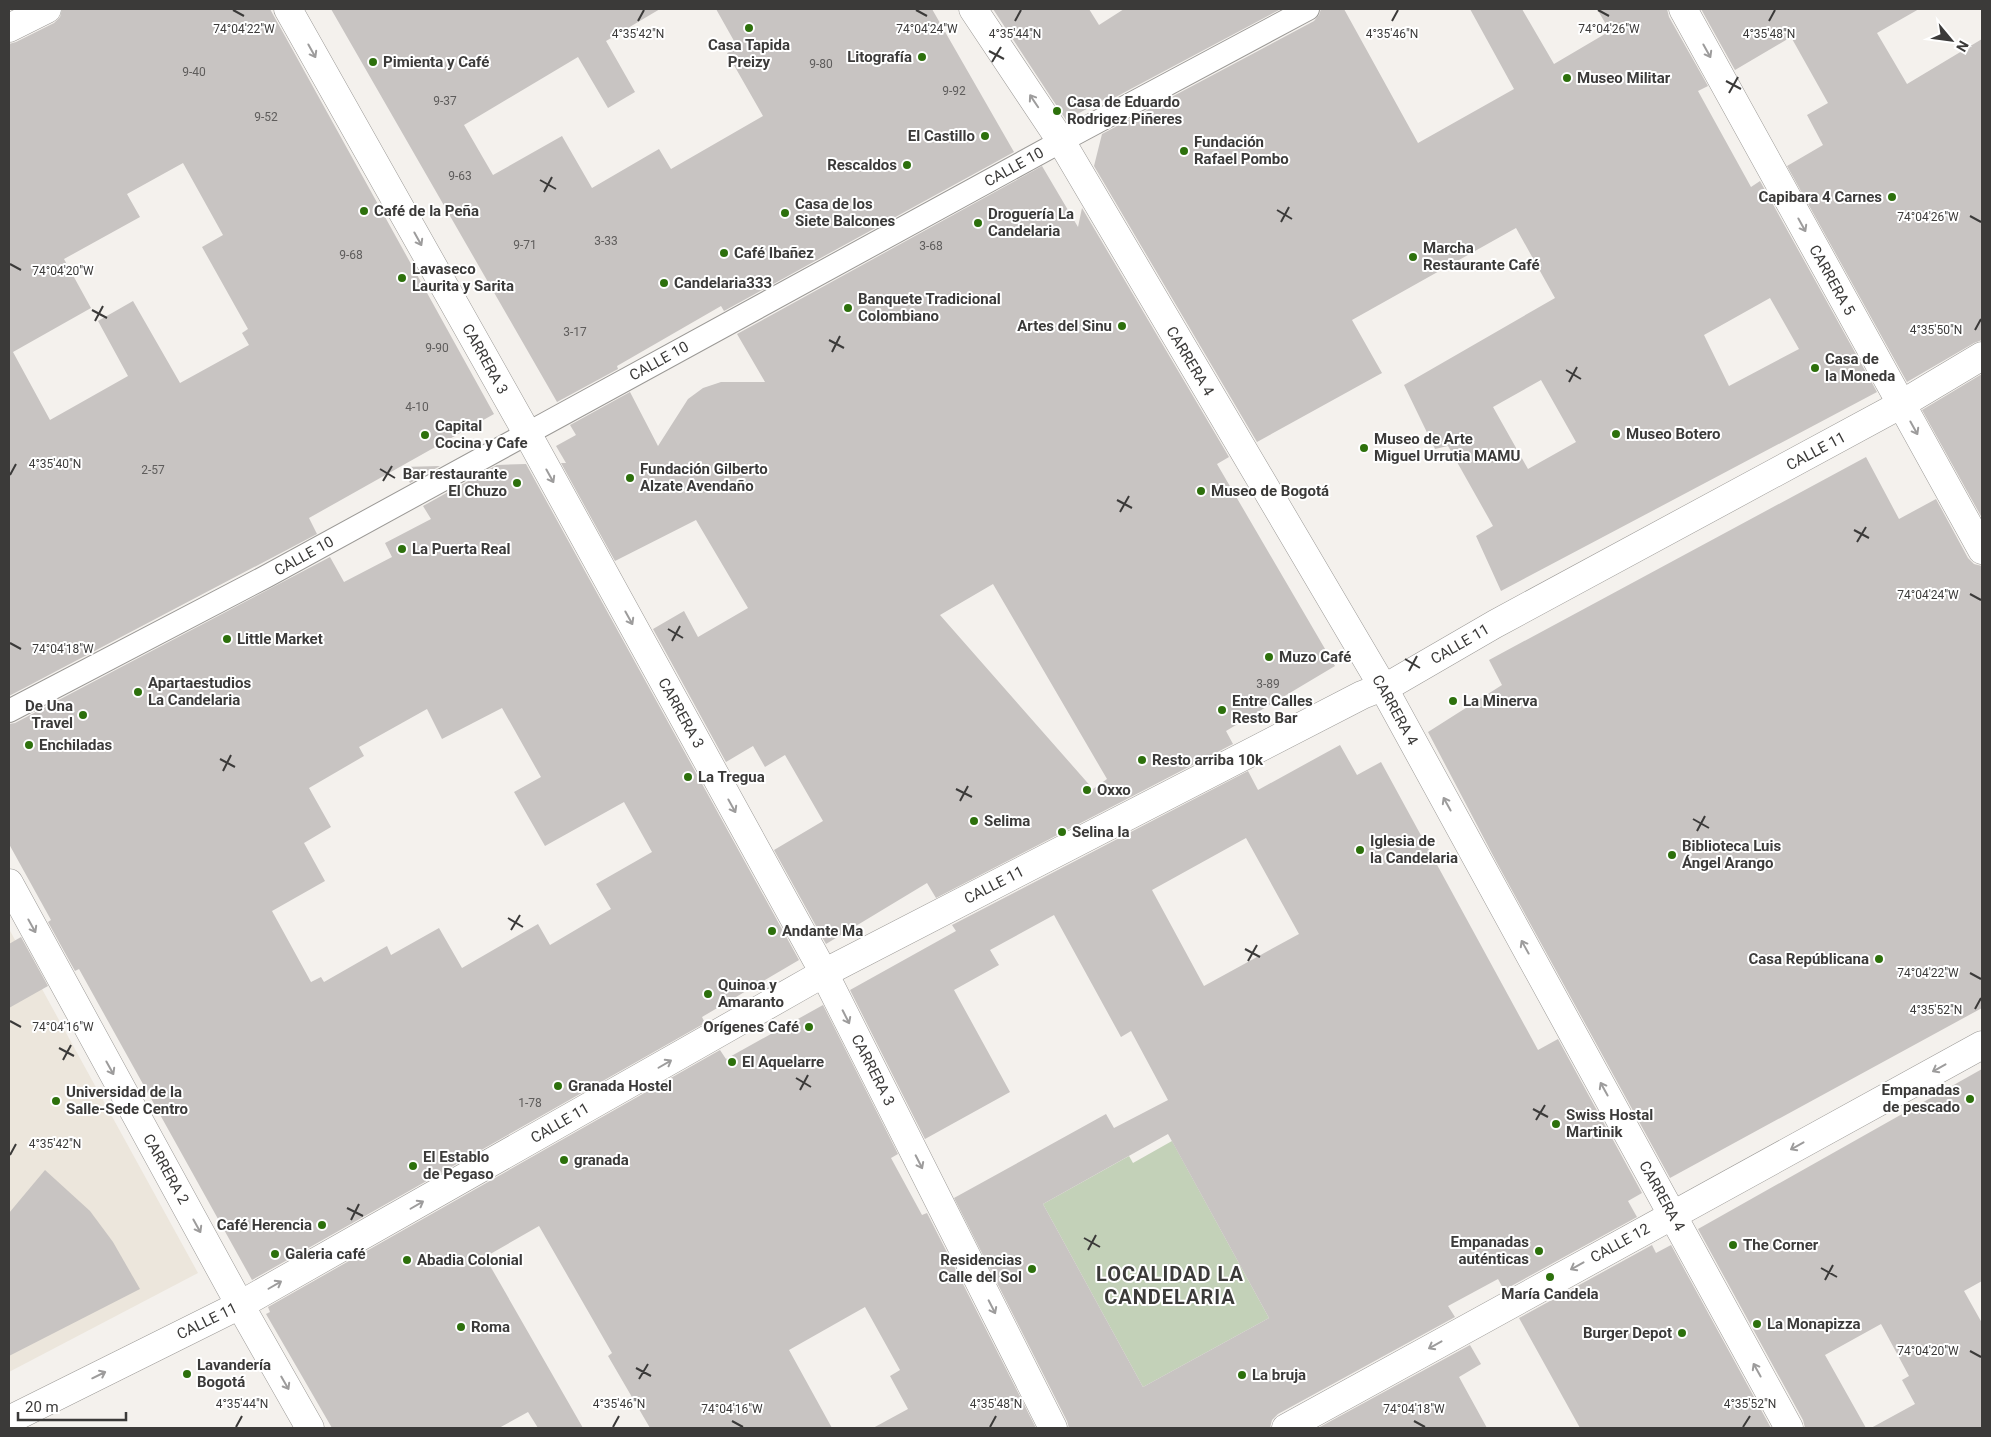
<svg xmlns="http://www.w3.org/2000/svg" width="1991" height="1437" viewBox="0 0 1991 1437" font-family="Roboto,sans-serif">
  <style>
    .built { fill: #ece6dc }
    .green { fill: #c3d1b8 }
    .building { fill: #c8c4c2; fill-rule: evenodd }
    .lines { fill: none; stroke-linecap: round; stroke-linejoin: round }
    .pedestrian-casing { stroke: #9b9996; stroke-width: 24 }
    .minor-casing { stroke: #9b9996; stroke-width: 29 }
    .tertiary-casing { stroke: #9b9996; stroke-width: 29 }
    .pedestrian { stroke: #fff; stroke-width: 22 }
    .minor { stroke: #fff; stroke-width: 28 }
    .tertiary { stroke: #fff; stroke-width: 28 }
    .oneway { stroke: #9d9c9c }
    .ticks { fill: none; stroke: #3b3a39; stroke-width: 2 }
    .poi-dot { fill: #2d700c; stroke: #fff; stroke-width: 2 }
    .labels { text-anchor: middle; stroke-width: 4; stroke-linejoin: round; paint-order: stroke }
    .number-label { font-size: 12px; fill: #5e5c5b }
    .poi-label { font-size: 15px; font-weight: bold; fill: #3b3a39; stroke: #fff; text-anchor: start }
    .street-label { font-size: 15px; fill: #3b3a39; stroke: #fff }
    .district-label { font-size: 20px; font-weight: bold; letter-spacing: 1px; fill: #3b3a39; stroke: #fff }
    .ticks-label { font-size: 12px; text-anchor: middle; fill: #3b3a39; stroke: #fff; stroke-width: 4; stroke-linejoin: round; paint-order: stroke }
  </style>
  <rect width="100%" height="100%" fill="#f4f1ed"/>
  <!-- built -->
  <path class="built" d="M9 929 198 1273 9 1372Z"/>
  <!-- green -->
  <path class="green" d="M1172 1141 1269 1318 1143 1387 1043 1204 1129 1156 1133 1163Z"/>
  <!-- building -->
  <g class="building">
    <path d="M62 9H270L494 414 309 518 317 534 9 696V44L16 42 54 23 60 17ZM183 163 223 235 202 247 248 329 242 333 249 345 180 383 133 301 98 321 128 376 50 420 13 352 91 308 64 259 140 217 127 194Z"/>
    <path d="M331 9H660L606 41 635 92 608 108 578 57 464 125 493 175 562 136 592 188 659 149 671 169 763 116 727 53 738 48 716 9H932L1014 152 724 311 721 306 617 366 618 369 557 402Z"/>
    <path d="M993 9H1089L1099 25 1124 9H1281L1112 99 1113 95 1066 120Z"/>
    <path d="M1321 9H1344L1418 143 1514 89 1470 9H1522L1554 64 1610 31 1597 9H1667L1669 17 1708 86 1698 91 1751 187 1760 181 1877 392 1501 591 1476 536 1493 526 1448 446 1435 449 1404 385 1555 298 1516 228 1352 320 1382 373 1257 442 1094 166 1102 134 1314 21 1319 15ZM1770 298 1799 349 1729 386 1704 335ZM1541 380 1576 442 1528 469 1493 407Z"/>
    <path d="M1701 9H1919L1877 33 1907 84 1982 39V340L1974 343 1907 382 1787 166 1823 145 1807 115 1828 103 1791 37 1735 70Z"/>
    <path d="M1042 166 1078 227 1082 208 1229 457 1217 464 1335 666 1226 731 1233 744 936 898 927 883 826 944 774 850 823 821 785 755 765 767 753 746 726 762 653 629 684 611 698 637 748 608 696 520 615 561 561 463H566L556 446 576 435 570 425 630 392 658 446 688 399 703 388 721 382H765L737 334ZM993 584 1107 779 1093 789 940 615Z"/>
    <path d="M1982 374V518L1922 410Z"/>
    <path d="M1866 457 1899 519 1936 499 1968 558 1974 564 1982 566V1008L1670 1178 1497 863 1428 732 1502 685 1489 660Z"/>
    <path d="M526 464 799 960 702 1017 705 1023 252 1280 79 969 75 971 48 922 51 920 9 844V724L15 723 330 557 344 582 392 557 385 543 431 519 423 506 497 465ZM502 708 541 777 514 792 545 846 624 802 652 852 596 884 611 909 550 945 538 924 462 968 439 928 391 955 387 946 324 982 321 977 311 982 272 911 325 881 304 843 331 827 309 788 364 756 359 747 427 709 442 739Z"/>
    <path d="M440 466 410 483 402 467Z"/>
    <path d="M1340 745 1357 775 1381 762 1538 1050 1558 1039 1642 1193 1628 1201 1637 1217 1504 1290 1498 1279 1448 1306 1455 1317 1278 1414 1272 1420 1270 1428H1069L1067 1421 954 1198 1106 1114 1114 1128 1168 1100 1131 1031 1121 1037 1054 915 990 950 999 965 954 990 1010 1092 925 1139 850 990 956 931 952 925 1248 771 1258 790ZM1246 838 1299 934 1204 986 1152 890ZM1168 1134 1269 1318 1143 1387 1043 1204Z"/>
    <path d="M21 937 48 986 9 1008V944Z"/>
    <path d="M823 1005 898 1154 891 1158 922 1215 927 1213 1036 1428H873L908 1409 890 1376 900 1370 865 1307 789 1350 832 1428H650L608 1356 612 1353 539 1226 485 1257 583 1428H538L528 1412 499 1428H332L266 1314 270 1312 268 1307 720 1050 726 1059Z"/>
    <path d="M1982 1069V1281L1964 1291 1982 1323V1428H1871L1915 1404 1902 1380 1909 1376 1881 1324 1825 1355 1866 1428H1805L1803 1420 1698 1229Z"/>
    <path d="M45 1170 90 1211 113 1242 140 1289 9 1356V1213Z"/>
    <path d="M1652 1245 1656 1253 1671 1245 1771 1428H1580L1519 1318Z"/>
    <path d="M1470 1345 1481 1364 1459 1377 1487 1428H1318Z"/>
  </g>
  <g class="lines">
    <!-- pedestrian casing -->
    <g class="pedestrian-casing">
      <path id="pedestrian" d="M9 711 267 576 1069 137 1308 9"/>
    </g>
    <!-- minor casing -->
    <g class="minor-casing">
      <g id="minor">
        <path d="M288 9 527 433 824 973 1053 1428"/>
        <path d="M9 28 47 9"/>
        <path d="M9 883 240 1305 310 1428"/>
        <path d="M9 1420 240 1305 824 973 1362 695 1395 682 1495 624 1900 405 1982 356"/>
        <path d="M1286 1428 1982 1045"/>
      </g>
    </g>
    <!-- tertiary casing -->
    <g class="tertiary-casing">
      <g id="tertiary">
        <path d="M973 9 1061 141 1383 687 1789 1428"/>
        <path d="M1683 9 1982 550"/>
      </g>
    </g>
    <!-- pedestrian -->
    <use href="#pedestrian" class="pedestrian"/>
    <!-- minor -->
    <use href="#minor" class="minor"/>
    <!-- tertiary -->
    <use href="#tertiary" class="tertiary"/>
  </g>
  <!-- one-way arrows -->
  <defs><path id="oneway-shaft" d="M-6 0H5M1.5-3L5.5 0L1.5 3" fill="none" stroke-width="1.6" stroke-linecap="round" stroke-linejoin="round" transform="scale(1.25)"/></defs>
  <g class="oneway">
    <use href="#oneway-shaft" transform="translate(312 51) rotate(61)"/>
    <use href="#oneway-shaft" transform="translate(1707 51) rotate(61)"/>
    <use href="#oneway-shaft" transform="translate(1034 101) rotate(-124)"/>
    <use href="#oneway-shaft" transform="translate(1802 225) rotate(61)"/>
    <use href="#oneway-shaft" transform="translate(418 239) rotate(61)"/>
    <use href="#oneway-shaft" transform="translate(1914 428) rotate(61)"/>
    <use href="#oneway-shaft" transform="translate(550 476) rotate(61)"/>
    <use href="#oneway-shaft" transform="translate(629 618) rotate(61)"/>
    <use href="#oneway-shaft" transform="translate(1447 804) rotate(-119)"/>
    <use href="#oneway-shaft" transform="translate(732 806) rotate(61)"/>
    <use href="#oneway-shaft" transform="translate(32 926) rotate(61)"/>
    <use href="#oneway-shaft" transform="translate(1525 947) rotate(-119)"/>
    <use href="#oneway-shaft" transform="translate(846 1017) rotate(63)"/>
    <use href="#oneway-shaft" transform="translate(665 1064) rotate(-30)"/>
    <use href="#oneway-shaft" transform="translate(110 1068) rotate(61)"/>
    <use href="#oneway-shaft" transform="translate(1939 1068) rotate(151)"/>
    <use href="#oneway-shaft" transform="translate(1604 1089) rotate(-119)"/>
    <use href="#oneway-shaft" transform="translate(1797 1146) rotate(151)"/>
    <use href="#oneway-shaft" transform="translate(919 1162) rotate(63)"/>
    <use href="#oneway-shaft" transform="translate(417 1205) rotate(-30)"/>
    <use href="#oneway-shaft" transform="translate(197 1226) rotate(61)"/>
    <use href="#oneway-shaft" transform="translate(1577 1266) rotate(151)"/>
    <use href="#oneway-shaft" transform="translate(275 1285) rotate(-30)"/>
    <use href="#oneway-shaft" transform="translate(992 1307) rotate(63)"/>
    <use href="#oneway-shaft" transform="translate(1435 1345) rotate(151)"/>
    <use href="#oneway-shaft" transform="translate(1757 1370) rotate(-119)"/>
    <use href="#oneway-shaft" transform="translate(99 1375) rotate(-26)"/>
    <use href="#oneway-shaft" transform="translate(285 1383) rotate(60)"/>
  </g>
  <!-- ticks -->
  <path class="ticks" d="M233 10 244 16M916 10 927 16M1598 10 1609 16M638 21 644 10M1015 21 1021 10M1392 21 1398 10M1769 21 1775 10M989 51 1004 59M992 62 1001 47M1726 81 1741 89M1729 93 1738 77M540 180 556 189M544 192 552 177M1277 210 1292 219M1970 216 1981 222M1281 222 1289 207M10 264 21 270M92 310 107 318M95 321 103 306M1975 330 1981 319M829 340 844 348M832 352 840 336M1566 370 1581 379M1569 382 1577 367M380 469 395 478M10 475 16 464M383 481 392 466M1117 500 1132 508M1120 512 1129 496M1854 530 1869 538M1857 542 1866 527M1970 594 1981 600M668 629 683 638M672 641 680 626M10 643 21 649M1405 659 1420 668M1409 671 1417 656M220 759 235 767M223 771 231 755M956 789 972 797M960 801 968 786M1693 819 1709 828M1697 831 1705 816M508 918 523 927M511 930 520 915M1245 949 1260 957M1248 961 1257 945M1970 973 1981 979M1975 1009 1981 998M10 1021 21 1027M59 1048 74 1056M63 1060 71 1045M796 1078 811 1087M800 1090 808 1075M1533 1109 1548 1117M1536 1120 1545 1105M10 1155 16 1144M347 1208 363 1216M351 1220 359 1204M1084 1238 1100 1247M1088 1250 1096 1235M1821 1268 1837 1277M1825 1280 1833 1265M1970 1351 1981 1357M636 1368 651 1376M639 1379 648 1364M732 1421 743 1427M1414 1421 1425 1427M236 1427 242 1416M613 1427 619 1416M990 1427 996 1416M1743 1427 1750 1416"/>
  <!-- markers -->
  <g class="poi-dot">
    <circle cx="749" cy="28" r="5"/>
    <circle cx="922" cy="57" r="5"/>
    <circle cx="373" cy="62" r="5"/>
    <circle cx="1567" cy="78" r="5"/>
    <circle cx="1057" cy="111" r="5"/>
    <circle cx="985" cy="136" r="5"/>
    <circle cx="1184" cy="151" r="5"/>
    <circle cx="907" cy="165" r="5"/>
    <circle cx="1892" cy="197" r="5"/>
    <circle cx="364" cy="211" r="5"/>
    <circle cx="785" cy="213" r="5"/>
    <circle cx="978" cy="223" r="5"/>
    <circle cx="724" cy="253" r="5"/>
    <circle cx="1413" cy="257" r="5"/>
    <circle cx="402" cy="278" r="5"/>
    <circle cx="664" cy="283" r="5"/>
    <circle cx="848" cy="308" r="5"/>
    <circle cx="1122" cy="326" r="5"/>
    <circle cx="1815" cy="368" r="5"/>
    <circle cx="1616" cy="434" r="5"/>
    <circle cx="425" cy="435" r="5"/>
    <circle cx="1364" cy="448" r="5"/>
    <circle cx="630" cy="478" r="5"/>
    <circle cx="517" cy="483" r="5"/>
    <circle cx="1201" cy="491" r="5"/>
    <circle cx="402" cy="549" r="5"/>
    <circle cx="227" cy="639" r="5"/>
    <circle cx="1269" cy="657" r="5"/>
    <circle cx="138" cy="692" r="5"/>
    <circle cx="1453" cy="701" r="5"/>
    <circle cx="1222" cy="710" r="5"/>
    <circle cx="83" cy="715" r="5"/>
    <circle cx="29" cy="745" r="5"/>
    <circle cx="1142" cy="760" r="5"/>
    <circle cx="688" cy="777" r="5"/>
    <circle cx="1087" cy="790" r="5"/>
    <circle cx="974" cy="821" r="5"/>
    <circle cx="1062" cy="832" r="5"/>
    <circle cx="1360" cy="850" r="5"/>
    <circle cx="1672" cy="855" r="5"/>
    <circle cx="772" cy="931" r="5"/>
    <circle cx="1879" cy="959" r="5"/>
    <circle cx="708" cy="994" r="5"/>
    <circle cx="809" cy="1027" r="5"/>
    <circle cx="732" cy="1062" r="5"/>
    <circle cx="558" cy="1086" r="5"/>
    <circle cx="1970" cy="1099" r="5"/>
    <circle cx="56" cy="1101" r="5"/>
    <circle cx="1556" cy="1124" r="5"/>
    <circle cx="564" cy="1160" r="5"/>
    <circle cx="413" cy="1166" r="5"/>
    <circle cx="322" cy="1225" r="5"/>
    <circle cx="1733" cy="1245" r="5"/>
    <circle cx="1539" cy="1251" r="5"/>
    <circle cx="275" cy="1254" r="5"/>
    <circle cx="407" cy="1260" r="5"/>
    <circle cx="1032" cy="1269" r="5"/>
    <circle cx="1550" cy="1277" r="5"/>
    <circle cx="1757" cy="1324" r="5"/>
    <circle cx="461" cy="1327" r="5"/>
    <circle cx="1682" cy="1333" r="5"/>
    <circle cx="187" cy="1374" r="5"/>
    <circle cx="1242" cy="1375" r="5"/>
  </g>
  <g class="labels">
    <!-- number labels -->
    <g class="number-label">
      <text x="821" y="68">9-80</text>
      <text x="194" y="76">9-40</text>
      <text x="954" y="95">9-92</text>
      <text x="445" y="105">9-37</text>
      <text x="266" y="121">9-52</text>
      <text x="460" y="180">9-63</text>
      <text x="606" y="245">3-33</text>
      <text x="525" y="249">9-71</text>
      <text x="931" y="250">3-68</text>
      <text x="351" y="259">9-68</text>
      <text x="575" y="336">3-17</text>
      <text x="437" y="352">9-90</text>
      <text x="417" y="411">4-10</text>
      <text x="153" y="474">2-57</text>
      <text x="1268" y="688">3-89</text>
      <text x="530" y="1107">1-78</text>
    </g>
    <!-- poi labels -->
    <g class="poi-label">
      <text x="749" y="50" text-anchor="middle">Casa Tapida<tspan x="749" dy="17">Preizy</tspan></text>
      <text x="912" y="62" text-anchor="end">Litografía</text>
      <text x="383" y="67">Pimienta y Café</text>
      <text x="1577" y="83">Museo Militar</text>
      <text x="1067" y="107">Casa de Eduardo<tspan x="1067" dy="17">Rodrigez Piñeres</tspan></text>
      <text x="975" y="141" text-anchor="end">El Castillo</text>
      <text x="1194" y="147">Fundación<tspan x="1194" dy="17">Rafael Pombo</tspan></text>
      <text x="897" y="170" text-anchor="end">Rescaldos</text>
      <text x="1882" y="202" text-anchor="end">Capibara 4 Carnes</text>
      <text x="795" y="209">Casa de los<tspan x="795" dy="17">Siete Balcones</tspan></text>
      <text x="374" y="216">Café de la Peña</text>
      <text x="988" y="219">Droguería La<tspan x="988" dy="17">Candelaria</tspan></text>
      <text x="1423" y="253">Marcha<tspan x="1423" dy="17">Restaurante Café</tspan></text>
      <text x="734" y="258">Café Ibañez</text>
      <text x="412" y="274">Lavaseco<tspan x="412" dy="17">Laurita y Sarita</tspan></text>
      <text x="674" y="288">Candelaria333</text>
      <text x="858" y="304">Banquete Tradicional<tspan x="858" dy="17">Colombiano</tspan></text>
      <text x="1112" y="331" text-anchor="end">Artes del Sinu</text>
      <text x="1825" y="364">Casa de<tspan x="1825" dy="17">la Moneda</tspan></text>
      <text x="435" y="431">Capital<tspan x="435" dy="17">Cocina y Cafe</tspan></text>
      <text x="1626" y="439">Museo Botero</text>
      <text x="1374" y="444">Museo de Arte<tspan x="1374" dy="17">Miguel Urrutia MAMU</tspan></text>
      <text x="640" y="474">Fundación Gilberto<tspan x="640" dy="17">Alzate Avendaño</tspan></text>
      <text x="507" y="479" text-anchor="end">Bar restaurante<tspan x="507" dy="17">El Chuzo</tspan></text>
      <text x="1211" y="496">Museo de Bogotá</text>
      <text x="412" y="554">La Puerta Real</text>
      <text x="237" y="644">Little Market</text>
      <text x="1279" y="662">Muzo Café</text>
      <text x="148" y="688">Apartaestudios<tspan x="148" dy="17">La Candelaria</tspan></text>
      <text x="1232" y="706">Entre Calles<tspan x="1232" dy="17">Resto Bar</tspan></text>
      <text x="1463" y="706">La Minerva</text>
      <text x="73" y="711" text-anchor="end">De Una<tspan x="73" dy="17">Travel</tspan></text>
      <text x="39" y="750">Enchiladas</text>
      <text x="1152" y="765">Resto arriba 10k</text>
      <text x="698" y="782">La Tregua</text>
      <text x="1097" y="795">Oxxo</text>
      <text x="984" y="826">Selima</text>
      <text x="1072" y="837">Selina la</text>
      <text x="1370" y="846">Iglesia de<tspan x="1370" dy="17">la Candelaria</tspan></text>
      <text x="1682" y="851">Biblioteca Luis<tspan x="1682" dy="17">Ángel Arango</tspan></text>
      <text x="782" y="936">Andante Ma</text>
      <text x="1869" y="964" text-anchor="end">Casa Repúblicana</text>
      <text x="718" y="990">Quinoa y<tspan x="718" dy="17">Amaranto</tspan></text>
      <text x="799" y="1032" text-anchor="end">Orígenes Café</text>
      <text x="742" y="1067">El Aquelarre</text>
      <text x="568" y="1091">Granada Hostel</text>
      <text x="1960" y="1095" text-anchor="end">Empanadas<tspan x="1960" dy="17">de pescado</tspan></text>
      <text x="66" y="1097">Universidad de la<tspan x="66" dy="17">Salle-Sede Centro</tspan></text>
      <text x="1566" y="1120">Swiss Hostal<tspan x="1566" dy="17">Martinik</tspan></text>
      <text x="423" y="1162">El Establo<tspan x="423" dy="17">de Pegaso</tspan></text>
      <text x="574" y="1165">granada</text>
      <text x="312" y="1230" text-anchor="end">Café Herencia</text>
      <text x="1529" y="1247" text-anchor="end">Empanadas<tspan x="1529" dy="17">auténticas</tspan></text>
      <text x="1743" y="1250">The Corner</text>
      <text x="285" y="1259">Galeria café</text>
      <text x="417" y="1265">Abadia Colonial</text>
      <text x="1022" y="1265" text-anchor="end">Residencias<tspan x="1022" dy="17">Calle del Sol</tspan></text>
      <text x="1550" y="1299" text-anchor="middle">María Candela</text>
      <text x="1767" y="1329">La Monapizza</text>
      <text x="471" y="1332">Roma</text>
      <text x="1672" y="1338" text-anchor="end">Burger Depot</text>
      <text x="197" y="1370">Lavandería<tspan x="197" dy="17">Bogotá</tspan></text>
      <text x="1252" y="1380">La bruja</text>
    </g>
    <!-- street labels -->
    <g class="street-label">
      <text transform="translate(1014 167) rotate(-29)" y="5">CALLE 10</text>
      <text transform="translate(1832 280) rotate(61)" y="5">CARRERA 5</text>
      <text transform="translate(485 359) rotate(61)" y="5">CARRERA 3</text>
      <text transform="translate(659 361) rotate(-29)" y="5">CALLE 10</text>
      <text transform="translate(1190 361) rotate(59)" y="5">CARRERA 4</text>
      <text transform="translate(1816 451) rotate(-28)" y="5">CALLE 11</text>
      <text transform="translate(304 556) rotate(-29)" y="5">CALLE 10</text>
      <text transform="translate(1460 644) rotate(-30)" y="5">CALLE 11</text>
      <text transform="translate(1395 710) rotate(61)" y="5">CARRERA 4</text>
      <text transform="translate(681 713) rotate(61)" y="5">CARRERA 3</text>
      <text transform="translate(994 885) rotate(-27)" y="5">CALLE 11</text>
      <text transform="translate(873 1070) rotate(63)" y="5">CARRERA 3</text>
      <text transform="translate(560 1123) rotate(-30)" y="5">CALLE 11</text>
      <text transform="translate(166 1169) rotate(61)" y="5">CARRERA 2</text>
      <text transform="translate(1662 1196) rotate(61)" y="5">CARRERA 4</text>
      <text transform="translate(1620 1243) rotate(-29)" y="5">CALLE 12</text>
      <text transform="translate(207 1321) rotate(-26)" y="5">CALLE 11</text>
    </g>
    <!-- district labels -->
    <g class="district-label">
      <text x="1170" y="1281">LOCALIDAD LA<tspan x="1170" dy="23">CANDELARIA</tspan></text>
    </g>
  </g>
  <g class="ticks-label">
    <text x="244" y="33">74°04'22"W</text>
    <text x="927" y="33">74°04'24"W</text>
    <text x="1609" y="33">74°04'26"W</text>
    <text x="638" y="38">4°35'42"N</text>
    <text x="1015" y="38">4°35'44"N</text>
    <text x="1392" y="38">4°35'46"N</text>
    <text x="1769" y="38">4°35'48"N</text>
    <text x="1928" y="221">74°04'26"W</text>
    <text x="63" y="275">74°04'20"W</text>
    <text x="1936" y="334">4°35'50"N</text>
    <text x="55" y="468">4°35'40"N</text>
    <text x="1928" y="599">74°04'24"W</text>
    <text x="63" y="653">74°04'18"W</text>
    <text x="1928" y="977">74°04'22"W</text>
    <text x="1936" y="1014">4°35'52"N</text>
    <text x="63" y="1031">74°04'16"W</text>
    <text x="55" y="1148">4°35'42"N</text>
    <text x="1928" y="1355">74°04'20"W</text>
    <text x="242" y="1408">4°35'44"N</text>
    <text x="619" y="1408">4°35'46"N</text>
    <text x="996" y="1408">4°35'48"N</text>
    <text x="1750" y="1408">4°35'52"N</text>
    <text x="732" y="1413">74°04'16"W</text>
    <text x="1414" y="1413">74°04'18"W</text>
  </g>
  <!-- border -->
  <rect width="1991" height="1437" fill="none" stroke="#3b3a39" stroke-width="20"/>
  <!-- north arrow -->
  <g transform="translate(1951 40) rotate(119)" stroke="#ffffff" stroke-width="4" paint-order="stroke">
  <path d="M0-4L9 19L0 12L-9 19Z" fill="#3b3a39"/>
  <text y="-8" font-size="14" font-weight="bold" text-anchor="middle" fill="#3b3a39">N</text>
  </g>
  <!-- scale -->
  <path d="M18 1412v8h108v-8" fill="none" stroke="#3b3a39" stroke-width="2.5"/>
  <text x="25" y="1412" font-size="15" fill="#3b3a39" stroke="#ffffff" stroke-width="4" paint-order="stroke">20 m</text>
</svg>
